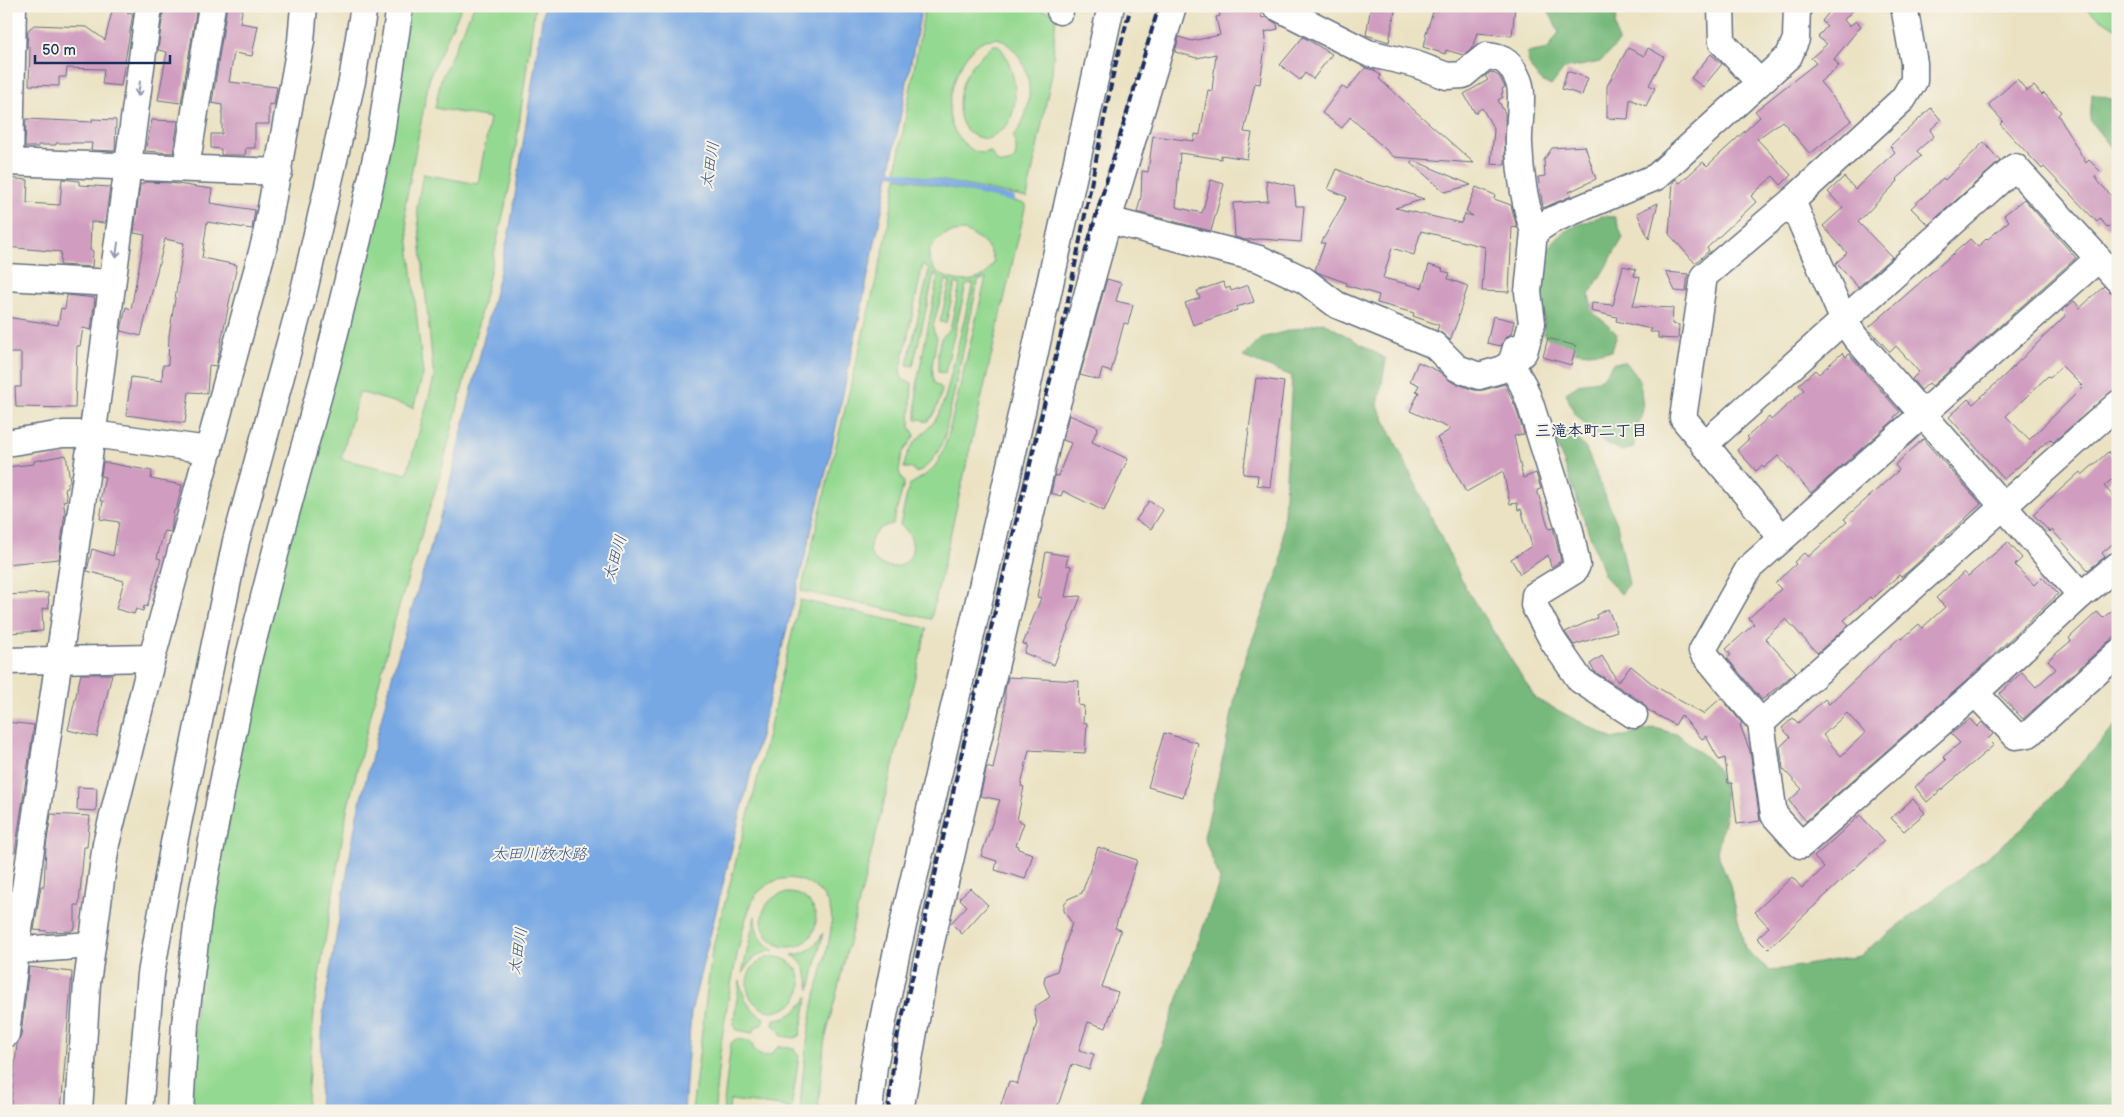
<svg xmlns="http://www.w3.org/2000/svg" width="2124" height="1117" viewBox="0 0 2124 1117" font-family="'Balsamiq Sans','Klee One',sans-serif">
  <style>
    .green { fill: #94d991; stroke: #588478; fill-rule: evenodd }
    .forest { fill: #77b97b; stroke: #49746c }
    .water { fill: #78a8e3; stroke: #4a6ca0 }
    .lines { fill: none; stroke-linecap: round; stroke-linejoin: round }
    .stream { stroke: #78a8e3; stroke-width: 5.5 }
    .building { fill: #d09dc0; fill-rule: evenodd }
    .minor-casing { stroke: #646e81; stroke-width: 29 }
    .minor { stroke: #fff; stroke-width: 26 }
    .rail { stroke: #1b2f5e; stroke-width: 4; stroke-dasharray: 8 4; stroke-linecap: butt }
    .oneway { stroke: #8d97ae }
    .labels { text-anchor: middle; stroke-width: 4; stroke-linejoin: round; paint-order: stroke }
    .water-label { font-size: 16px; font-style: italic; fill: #375386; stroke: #f7f3e8 }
    .neighbourhood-label { font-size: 16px; font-weight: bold; fill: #1b2f5e; stroke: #f7f3e8 }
  </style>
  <rect width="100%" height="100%" fill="#f7f3e8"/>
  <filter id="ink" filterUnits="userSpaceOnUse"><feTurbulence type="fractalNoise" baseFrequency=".02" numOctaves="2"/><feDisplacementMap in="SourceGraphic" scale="10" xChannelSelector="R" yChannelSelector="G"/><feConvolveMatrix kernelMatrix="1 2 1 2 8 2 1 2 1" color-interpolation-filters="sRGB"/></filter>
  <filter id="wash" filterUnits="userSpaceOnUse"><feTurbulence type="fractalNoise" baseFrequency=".0096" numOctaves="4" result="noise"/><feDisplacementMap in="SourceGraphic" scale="20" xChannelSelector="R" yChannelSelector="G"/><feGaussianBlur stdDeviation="1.12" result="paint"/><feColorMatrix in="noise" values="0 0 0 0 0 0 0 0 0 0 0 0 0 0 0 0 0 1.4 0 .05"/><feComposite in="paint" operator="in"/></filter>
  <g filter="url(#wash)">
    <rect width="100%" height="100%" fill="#ebe2c3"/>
    <!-- green -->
    <g class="green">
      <path d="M408 6H462L430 75 405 206 423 375 413 408 359 392 341 459 407 474 434 379 417 207 423 174 478 184 490 118 435 108 441 79 474 6H535L512 176 472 350 442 468 394 623 347 810 315 1000 306 1111H190L196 996 222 823Z"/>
      <path d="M925 6H1017L1056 13 1052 73 1027 198 896 171ZM998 38C1035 57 1038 107 1013 137 1019 151 1018 167 998 163L990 151C979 155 974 152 966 145 960 140 955 133 952 126 942 104 960 51 983 41 987 39 994 39 998 38Z"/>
      <path d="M2081 6H2118V30Z"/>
      <path d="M993 45H998C1014 62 1021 100 1009 122 1004 130 995 134 988 139 983 138 977 138 973 135 952 124 958 86 969 70 975 61 985 52 993 45Z"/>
      <path d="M897 177 1026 204 931 619 801 591 885 243ZM965 231C980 239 990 244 994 262 992 265 990 269 988 272 974 287 938 282 930 262 929 259 929 254 929 250 941 235 945 232 965 231ZM923 264 929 270 907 365 913 366 934 274 938 276 917 383 916 420 921 419 926 422C936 416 940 399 942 388L934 383 932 366 937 337 934 333 933 326 946 280 950 282 940 322 946 323 955 284H960L950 329 941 338 938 352V372L945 373 966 285 973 283 947 391C944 401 940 414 933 423 920 438 906 446 904 468H912L916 473C932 465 937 454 944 439L978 281 986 278 948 436C939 464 936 470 909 485L900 525C923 540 912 573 885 566 861 560 867 527 893 524L904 483 899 472 902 454 915 435 910 427 912 383 903 380 900 373Z"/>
      <path d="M800 600 927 628 824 1044 818 1111H800C802 1076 807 1040 813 1006 817 983 835 933 831 913 825 884 790 868 766 886 762 889 758 892 755 896 744 918 740 941 735 965 725 1013 717 1062 715 1111H692L712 951 754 793Z"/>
      <circle cx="789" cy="920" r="27"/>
      <path d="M755 916C755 931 761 942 774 951 758 952 749 961 742 974Z"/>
      <path d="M823 933 810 990C808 976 805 962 792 955 806 955 817 945 823 933Z"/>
      <circle cx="774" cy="984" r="27"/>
      <path d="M740 980C743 998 748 1009 764 1018L762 1024 755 1028 753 1033 737 1030 733 1024Z"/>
      <path d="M808 996 800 1035 795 1038 781 1036 780 1031 773 1025 774 1019C790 1019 800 1009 808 996Z"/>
      <path d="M736 1039 750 1041 755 1051 762 1056 770 1055 780 1046 794 1049 799 1056 791 1111H787V1107L730 1100 729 1111H723L731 1043Z"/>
    </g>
    <!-- forest -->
    <g class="forest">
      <path d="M1550 6H1619L1615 24 1618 43 1600 62 1564 69 1551 86C1537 80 1528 68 1527 53L1548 49 1559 32 1549 12Z"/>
      <path d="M2092 94 2118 101V156L2090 121Z"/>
      <path d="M1602 216 1615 217 1623 238 1589 295 1593 313 1606 323 1617 334 1612 351 1588 353 1556 349 1544 334C1545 304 1532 257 1560 235 1571 226 1589 221 1602 216Z"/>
      <path d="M1323 322 1386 359 1378 406 1465 587 1536 699 1613 739 1655 728 1679 735 1716 766 1725 794V817L1717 852 1730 885 1745 949 1770 971 1860 956 2021 830 2118 723V1111H1138L1220 880 1204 837 1226 744 1240 672 1281 565 1292 376 1243 357 1261 338Z"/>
      <path d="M1626 362 1640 381 1643 409 1633 448 1622 451 1599 439 1574 413 1566 393 1580 384 1601 379 1614 363Z"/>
      <path d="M1567 428 1586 449 1617 524 1629 584 1621 594 1604 575 1554 435Z"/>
    </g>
    <!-- water -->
    <path class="water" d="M544 6H922L883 205 829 460 691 1012 684 1111H319L323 1013 357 815 394 668 448 490 510 228Z"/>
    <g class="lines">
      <!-- stream -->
      <path class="stream" d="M882 170 1012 199"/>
    </g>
    <g id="blocks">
      <!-- building -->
      <g class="building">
        <path d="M164 6H197L181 103 158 100 167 52 158 50Z"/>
        <path d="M227 6H243L240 23 258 26 252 56 234 53 229 82 277 87 274 105 269 104V124H255V148H246L245 155H221V149L211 148V134H222V105L212 103Z"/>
        <path d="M1218 6H1255L1256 12 1260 11 1262 18 1266 17 1277 24 1278 29 1265 32 1266 39 1260 84 1255 83 1244 132 1252 133 1247 159 1221 155V159L1180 153 1176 207 1202 213 1211 180 1224 184 1211 231 1137 212 1141 197 1142 171 1148 172 1153 136 1194 141 1195 134 1200 135 1208 90 1212 91 1216 54 1197 58 1175 52 1179 37 1192 41 1220 35 1216 17 1220 16Z"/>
        <path d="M1371 6H1396L1389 42 1366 35Z"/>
        <path d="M1435 6H1515L1512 36 1477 33 1472 48 1463 55 1446 50 1445 54 1423 47 1427 36H1425Z"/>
        <path d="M1834 6H1856L1844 20 1849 26 1856 21 1861 26 1834 59 1839 66 1820 82 1852 120 1810 154 1782 121 1757 139 1791 175 1781 185 1773 176 1751 196 1756 202 1707 248 1709 251 1695 263 1669 234 1673 182 1676 179 1680 183 1703 162 1707 166 1760 117 1755 111 1816 63 1811 58 1827 44 1818 37 1827 26 1822 21Z"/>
        <path d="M112 11 133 13 121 86 102 84 104 69 67 68 66 77H59V86L29 85 30 47H27L28 30 34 25 87 27 105 40Z"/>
        <path d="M1303 37 1332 54 1313 79 1305 73 1300 80 1280 65Z"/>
        <path d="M1628 48 1644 56 1648 48 1664 57 1649 85 1655 88 1646 106 1630 99 1628 119 1607 118V86Z"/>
        <path d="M1711 54 1722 64 1703 87 1691 78Z"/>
        <path d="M1365 68 1374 70 1381 76 1379 79 1474 163 1394 157 1350 117 1342 128 1322 113 1342 86 1347 90Z"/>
        <path d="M1567 71 1588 78 1582 95 1562 89Z"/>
        <path d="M1491 72 1499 76 1505 87 1502 89 1503 93 1501 94 1503 97 1498 100 1505 113V165L1491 164 1494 129 1482 108 1475 113 1464 94 1488 80 1485 76Z"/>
        <path d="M2017 79 2027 91 2034 86 2042 95 2044 93 2061 112 2058 115 2086 163 2089 160 2100 171 2095 176 2098 181 2118 203V219L2108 228 2100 219 2097 222 2044 167 2042 169 2000 124 2003 121 1988 105Z"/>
        <path d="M1931 108 1941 120 1930 130 1934 136 1917 151 1921 156 1896 179 1898 181 1858 222 1892 257 1858 287 1836 263 1847 253 1823 226 1843 208 1828 192 1844 177 1855 189 1895 152 1890 146Z"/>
        <path d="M26 119 92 122V119L116 120 115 151 91 150 92 143H56V145H38V147H25Z"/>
        <path d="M152 120 178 121 173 153 145 151Z"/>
        <path d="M1984 142 2000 161 1928 225 1911 208 1943 178 1945 180Z"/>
        <path d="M1585 146 1596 179 1569 192 1571 196 1543 208 1538 177 1545 176 1544 160 1552 148Z"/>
        <path d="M1413 160 1471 185 1445 192 1411 163Z"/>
        <path d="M1337 169 1361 180 1386 187 1387 186 1424 199 1395 208 1461 223 1465 214 1473 216 1466 211 1476 187 1495 195 1494 199 1511 205 1517 228 1512 227 1509 292 1482 291 1485 247 1421 231 1414 255 1392 248 1383 278 1422 288 1429 265 1443 269 1442 271 1450 273 1448 279 1468 286 1458 317H1459L1450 340 1437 330 1439 325 1413 316 1414 313 1377 303 1379 295 1346 285 1347 283 1319 273 1315 270 1325 243H1321L1347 197 1328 189Z"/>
        <path d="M6 178 28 180 27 203 60 205 62 179 79 181V185L110 187 105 223 91 222 90 250 93 251 92 267 60 265 61 252 6 247Z"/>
        <path d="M1266 180 1294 186 1296 206H1304L1301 242 1261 239 1245 240 1235 237 1233 203 1268 201Z"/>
        <path d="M146 182 170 183 212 189 210 203 255 210 252 229 207 222 202 258 237 265 216 366 209 365 207 393 189 392 185 423 126 415 131 377 162 381 163 365H168L169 336 184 243 165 239 141 336 121 331 126 307 131 309 145 235 134 233 140 185Z"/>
        <path d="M2024 199 2076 258 1932 386 1929 383 1921 390 1912 379 1919 372 1896 346 1890 352 1868 328 1970 239 1978 247 1987 238 1988 239 2009 221 2004 215Z"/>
        <path d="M1658 203 1649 239 1637 213Z"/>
        <path d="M1623 266 1636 269 1634 276 1640 277 1633 306 1673 308 1672 324 1679 325 1678 339 1658 338V332H1650L1651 329 1616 321 1617 317 1591 311 1592 303 1613 305Z"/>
        <path d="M1666 272 1688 274 1686 292 1675 291Z"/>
        <path d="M1107 279 1121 283 1116 301 1133 305 1128 324 1124 323 1111 372 1102 369 1099 380 1080 375Z"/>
        <path d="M1223 282 1226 289 1230 287 1231 291 1248 285 1254 302 1236 307 1237 310 1193 325 1185 303 1200 298 1197 291Z"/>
        <path d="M2104 286 2118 296V386L2053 442 2050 439 2004 479 1949 417 1968 399 1973 404 2003 377 2066 315 2062 311 2074 301 2080 308ZM2062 366 2083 387 2029 440 2006 416 2048 376 2050 377Z"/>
        <path d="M67 295 95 298 91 330 83 328 80 346H77L75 408 16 407 15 387H21V353H6V317L58 325 61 308 65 309Z"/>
        <path d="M1493 316 1514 321 1511 334 1506 337 1501 346 1487 343Z"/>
        <path d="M1548 338 1576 346 1571 365 1543 357Z"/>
        <path d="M1842 353 1846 357 1849 354 1900 412 1894 417 1895 419 1811 493 1778 456 1764 468 1762 466 1756 471 1737 450 1749 439 1747 437 1769 417 1771 420 1804 390 1799 384 1815 370 1819 374Z"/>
        <path d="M1418 362 1438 371 1452 382 1474 390H1483L1505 384 1516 408 1524 434 1514 436 1523 478 1536 473 1541 489 1537 490 1549 529 1553 528 1561 561 1551 567 1548 555 1520 574 1511 559 1532 546 1521 509 1518 510 1517 503 1510 504 1503 471 1466 492 1437 438 1451 429 1410 411 1419 392 1416 391 1419 385 1410 381Z"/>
        <path d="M1256 378 1284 382 1270 487 1257 485 1258 475 1243 474Z"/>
        <path d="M1069 415 1098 427 1092 442 1128 459 1104 511 1063 491 1061 496 1051 493 1055 475 1058 476 1071 443 1063 440Z"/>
        <path d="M1923 439 1981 504 1911 569 1901 577 1899 575 1872 599 1870 597 1844 620 1849 625 1817 653 1786 619 1765 638 1796 672 1762 700 1727 658 1731 655 1726 649 1754 624 1749 618 1781 589 1775 583 1796 564 1794 562 1804 553 1808 557 1847 522 1844 519 1899 470 1895 465Z"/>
        <path d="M2108 452 2118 463V474L2104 486 2118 501V539L2102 553 2105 557 2088 570 2052 530 2050 532 2033 514 2080 472 2082 475Z"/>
        <path d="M66 455 70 480V482L68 483V488L65 489 67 500 63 501 65 512 59 559 6 564V467L34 464V461Z"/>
        <path d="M103 462 152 471 151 479 182 485 176 510H174L171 532 164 531 157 558 161 559 147 607 144 606 143 611 136 609 134 614 116 609 124 581 87 571 92 549 113 556 119 522 100 519 103 501H100L105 477 101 476Z"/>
        <path d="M1149 501 1163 510 1151 529 1136 520Z"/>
        <path d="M2008 542 2022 558 2015 565 2034 585 2042 577 2058 594 1965 682 1806 821 1789 801 1802 789 1783 769 1780 747 1790 737 1782 728 1793 718 1798 723 1825 699 1829 704 1900 637 1902 639 1919 624 1922 628 1945 607 1936 598 1964 572 1968 576ZM1847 713 1865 733 1841 756 1823 735Z"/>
        <path d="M1046 552 1068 556 1066 565 1071 566 1065 597 1081 596 1054 665 1024 653 1027 645 1023 644 1041 598 1037 597Z"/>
        <path d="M48 593 49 608 42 609 43 631 6 633V595Z"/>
        <path d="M2118 605V633L2023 719 1999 694 2022 672 2036 687 2056 669 2048 660 2071 641 2069 638 2097 612 2103 618Z"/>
        <path d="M1608 609 1617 631 1574 645 1565 632 1597 618 1596 615Z"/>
        <path d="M1602 656 1618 682 1631 666 1655 686 1703 714 1721 698 1742 723 1740 725 1750 751 1760 821 1737 824 1732 783H1728L1725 758 1719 760 1706 736 1702 739 1681 715 1675 725 1648 710 1642 702 1595 672 1590 664Z"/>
        <path d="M81 674H112L97 737 68 730Z"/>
        <path d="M1008 677 1079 681 1078 705 1084 706 1083 722 1087 723 1085 753 1029 750 1021 786 1024 787 1017 820 1024 823 1016 845 1019 846 1018 849 1033 854 1025 879 995 870 997 861 981 856 1000 800 980 796 987 767 993 769 1005 709V690Z"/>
        <path d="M1970 719 1977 727 1982 722 1993 734 1988 739 1994 745 1927 802 1915 787 1946 760 1943 757 1960 743 1951 734Z"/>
        <path d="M6 722 34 725 15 852H6V773L8 758H6Z"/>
        <path d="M1164 733 1198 743 1183 797 1148 787Z"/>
        <path d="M78 787 97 788 96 811 77 810Z"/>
        <path d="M1913 799 1925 813 1904 831 1891 818Z"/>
        <path d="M51 814 90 816 87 847H84L79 905H75V928L71 931 47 932V931L34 930 41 886H44L46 847Z"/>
        <path d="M1860 815 1884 841 1768 949 1757 938 1769 927 1755 912 1792 877 1802 888 1824 868 1814 857Z"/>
        <path d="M1098 847 1137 860 1115 928 1121 930 1102 987 1118 992 1106 1028 1088 1022 1079 1050 1094 1054 1089 1070 1072 1064 1056 1111H999L1009 1081 1017 1084 1037 1023 1034 1010 1036 1006 1050 997 1044 983 1045 976 1057 971 1072 923 1064 911V904L1068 899 1082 893Z"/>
        <path d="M970 888 988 905 962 934 951 923 967 906 959 898Z"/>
        <path d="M29 967 72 972 61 1111H10L17 1044 21 1036Z"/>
      </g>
    </g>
  </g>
  <g filter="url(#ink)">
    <use href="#blocks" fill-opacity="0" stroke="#646e81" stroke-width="1"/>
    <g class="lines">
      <!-- minor casing -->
      <g class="minor-casing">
        <g id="minor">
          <path d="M1275 6 1368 53 1415 64 1447 76 1463 75 1486 56C1505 57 1512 64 1519 82 1524 94 1518 129 1519 144 1520 173 1525 205 1534 232"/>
          <path d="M1721 6 1722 42 1759 82"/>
          <path d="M1060 11 1061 6"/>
          <path d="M6 162 279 172"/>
          <path d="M10 162 13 6"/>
          <path d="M186 168 212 6"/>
          <path d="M1792 201 1844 321 1855 337 2081 595"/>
          <path d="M1108 220 1260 259 1304 280 1337 305 1434 345 1457 368 1479 376 1500 370 1511 364 1524 352 1532 323 1528 292 1534 232 1552 220 1656 177 1789 56 1796 39 1797 6"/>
          <path d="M2098 259 1749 568 1702 651 1761 723 1774 815 1801 845 1975 693 2081 595 2118 565"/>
          <path d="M6 277 112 283"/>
          <path d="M1516 348 1511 364 1523 385 1530 403 1570 531 1577 565 1574 571 1535 595 1534 605 1553 641 1580 680 1634 715"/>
          <path d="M6 443 63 434H92L209 450"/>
          <path d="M1704 445 2015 167 2118 280"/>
          <path d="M1782 538 1683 418 1704 276 1792 201 1903 99 1914 81V63L1904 6"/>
          <path d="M6 661 152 658"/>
          <path d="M1975 693 2016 736 2029 734 2118 653"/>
          <path d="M1761 723 2118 404"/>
          <path d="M6 951 92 945"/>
          <path d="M6 1034 16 950 95 415 149 6"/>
          <path d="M79 1111 87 983 106 844 152 658 265 241 301 41 304 6"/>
          <path d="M139 1111 151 974 174 843 236 541 303 295 352 81 364 6"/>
          <path d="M180 1111 185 1024 199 909 223 783 248 660 281 531 327 365 358 239 380 140 400 6"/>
          <path d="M869 1111 874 1066 896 955 1002 502 1111 6"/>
          <path d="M900 1111 925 968 1052 422 1108 220 1173 6"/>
        </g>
      </g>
      <!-- minor -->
      <use href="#minor" class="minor"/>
      <!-- rail -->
      <g class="rail">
        <path d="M1085 253 1159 6"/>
        <path d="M888 1111 896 1041 915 967 967 729 1062 330 1114 70 1131 6"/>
      </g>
    </g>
    <!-- one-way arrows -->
    <defs><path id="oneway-shaft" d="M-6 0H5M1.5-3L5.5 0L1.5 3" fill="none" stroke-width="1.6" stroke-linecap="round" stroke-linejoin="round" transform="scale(1.25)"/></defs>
    <g class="oneway">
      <use href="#oneway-shaft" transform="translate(139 89) rotate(97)"/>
      <use href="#oneway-shaft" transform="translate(117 250) rotate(98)"/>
    </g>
  </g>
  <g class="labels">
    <!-- water labels -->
    <g class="water-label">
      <text transform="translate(709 165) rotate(-81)" y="6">太田川</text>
      <text transform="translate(614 558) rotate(-74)" y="6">太田川</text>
      <text x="539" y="859">太田川放水路</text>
      <text transform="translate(517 951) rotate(-81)" y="6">太田川</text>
    </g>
    <!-- neighbourhood labels -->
    <g class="neighbourhood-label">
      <text x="1591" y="436">三滝本町二丁目</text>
    </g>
  </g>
  <!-- margin -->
  <rect width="2124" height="1117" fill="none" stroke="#f7f3e8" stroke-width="25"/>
  <!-- scale -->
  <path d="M35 55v8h135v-8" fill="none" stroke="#1b2f5e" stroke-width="2.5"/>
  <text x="42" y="55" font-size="15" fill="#1b2f5e" stroke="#f7f3e8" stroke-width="4" paint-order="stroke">50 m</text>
</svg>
